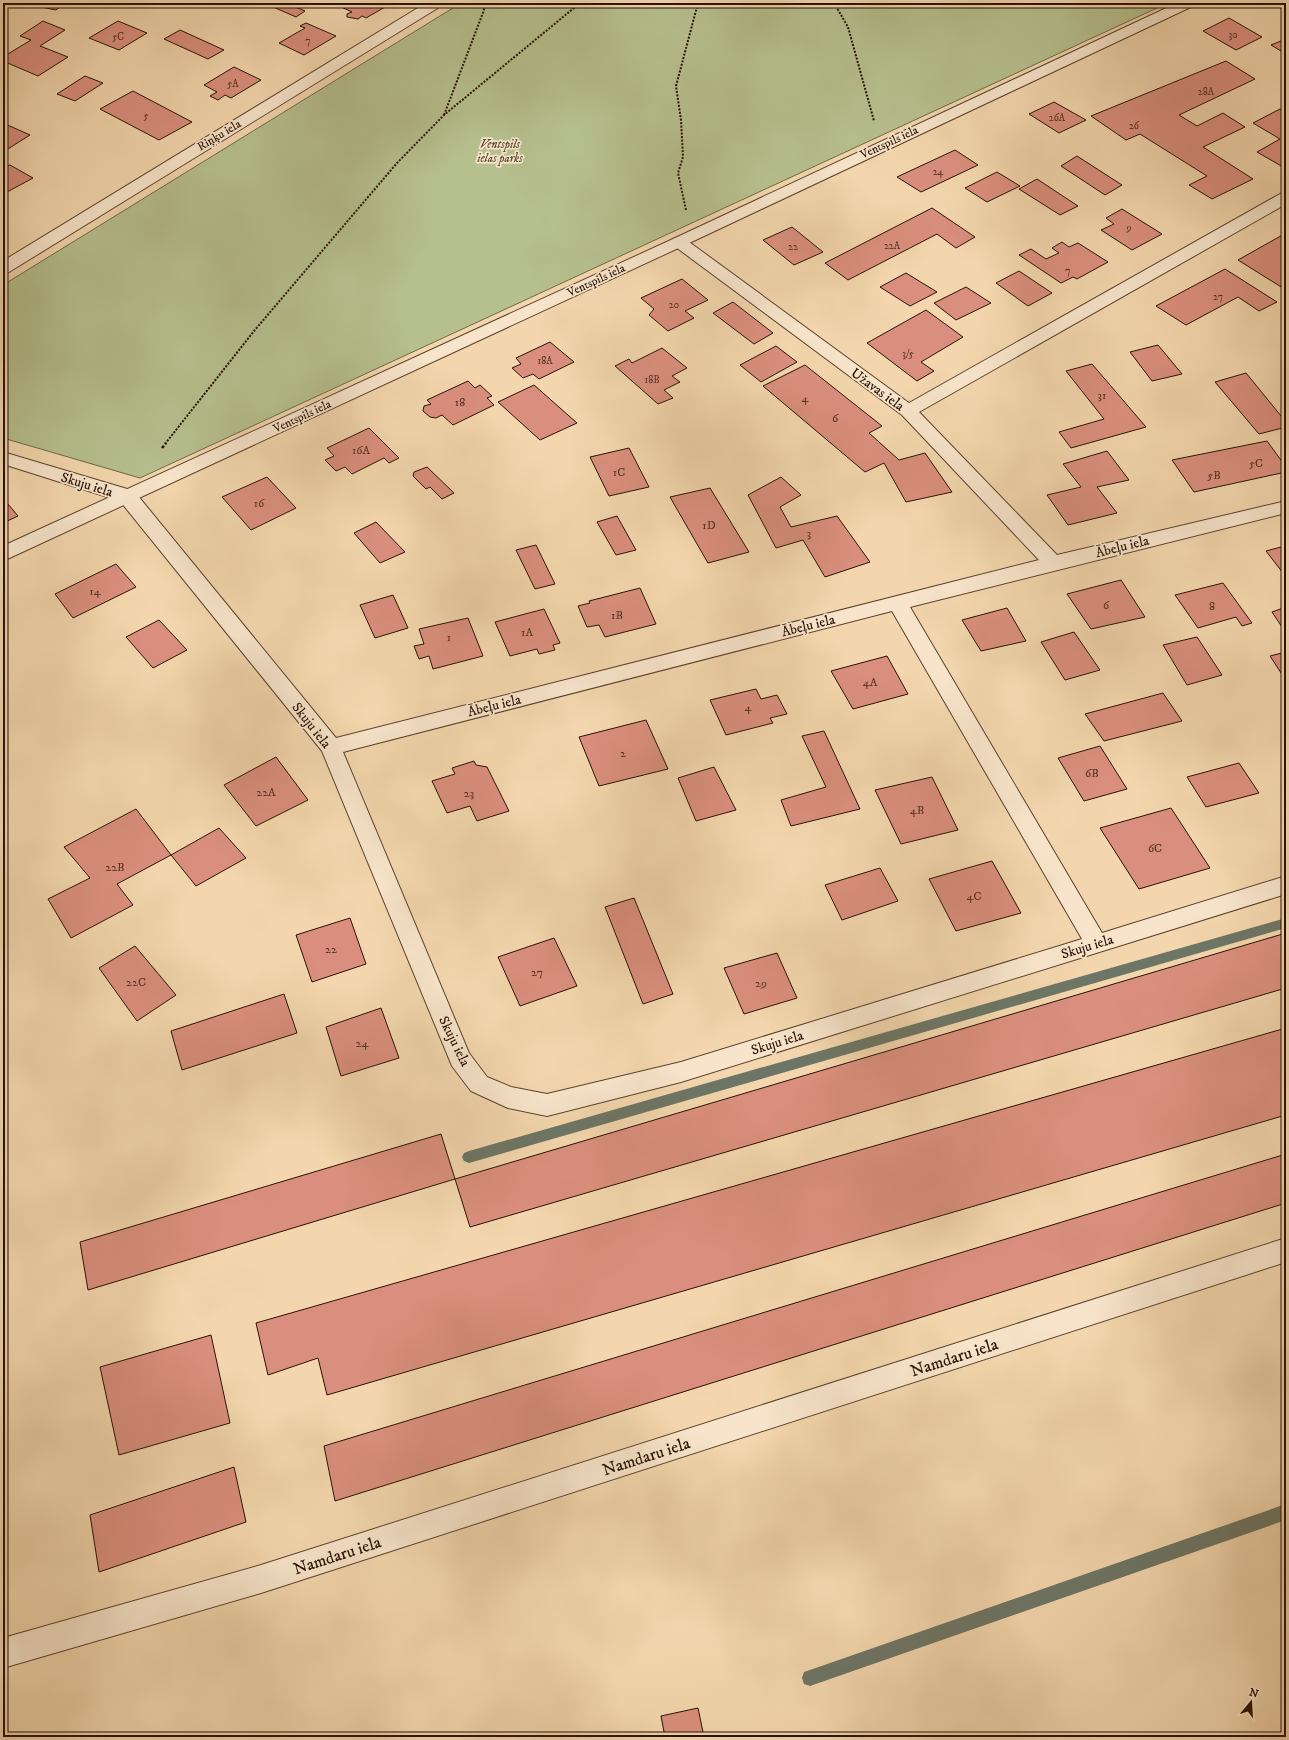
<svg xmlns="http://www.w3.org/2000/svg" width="1289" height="1740" viewBox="0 0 1289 1740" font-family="'IM FELL DW Pica',serif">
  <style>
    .green { fill: #b6bf8e; stroke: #706849 }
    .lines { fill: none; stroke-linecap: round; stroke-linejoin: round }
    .stream { fill: #6d7666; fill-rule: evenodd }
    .building { fill: #da8f7e; stroke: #291104 }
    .minor-casing { stroke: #5c422e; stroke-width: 2 }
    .tertiary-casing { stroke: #5c422e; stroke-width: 2 }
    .path-far1 { stroke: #291104; stroke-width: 2; stroke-dasharray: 2 1.5; stroke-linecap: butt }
    .path { stroke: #291104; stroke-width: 2.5; stroke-dasharray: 3 2; stroke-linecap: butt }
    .minor { fill: #f7e4ca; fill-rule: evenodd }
    .tertiary { fill: #f7e4ca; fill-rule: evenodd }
    .labels { text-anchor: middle; stroke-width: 3.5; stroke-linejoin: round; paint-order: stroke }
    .far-number-label { font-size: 10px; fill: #553022 }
    .far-street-label { font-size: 12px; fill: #291104; stroke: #f7e4ca }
    .far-park-label { font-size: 12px; font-style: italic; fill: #5a4e34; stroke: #f7e4ca }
    .number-label { font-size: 12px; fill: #553022 }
    .street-label { font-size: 14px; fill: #291104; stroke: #f7e4ca }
    .near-street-label { font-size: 17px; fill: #291104; stroke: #f7e4ca }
  </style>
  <rect width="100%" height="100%" fill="#f3d6ad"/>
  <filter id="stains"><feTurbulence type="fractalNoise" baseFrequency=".005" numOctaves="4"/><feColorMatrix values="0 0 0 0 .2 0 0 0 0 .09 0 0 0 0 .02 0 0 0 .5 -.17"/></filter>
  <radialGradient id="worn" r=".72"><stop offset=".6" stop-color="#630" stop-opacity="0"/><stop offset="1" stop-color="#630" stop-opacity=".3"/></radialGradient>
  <!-- green -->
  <path class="green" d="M461 3H1168L140 478 3 438V285Z"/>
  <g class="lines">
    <!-- stream -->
    <g class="stream">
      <path d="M1286 918V928L469 1163 464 1161 462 1157 464 1153 469 1151Z"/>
      <path d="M1286 1504V1520L810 1686 804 1684 802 1678 804 1672 810 1670Z"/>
    </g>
  </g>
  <!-- building -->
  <g class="building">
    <path d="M21 3H64L56 10Z"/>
    <path d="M264 3H287L305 11 296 17Z"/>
    <path d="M344 3H392L366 18 362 16 358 19 347 17V14L352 12 339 6Z"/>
    <path d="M1229 18 1262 37 1236 50 1203 31Z"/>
    <path d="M43 21 65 30 40 46 68 57 38 76 3 61V57L31 40 20 36Z"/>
    <path d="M118 21 147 33 119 50 89 38Z"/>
    <path d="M306 23 336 36 304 55 279 43 305 28 300 26Z"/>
    <path d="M180 30 224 50 208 59 164 39Z"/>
    <path d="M1286 39V54L1271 45Z"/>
    <path d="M1226 61 1255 79 1179 115 1197 126 1223 113 1245 127 1203 147 1253 179 1212 199 1189 185 1207 176 1140 134 1126 140 1091 116Z"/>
    <path d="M234 67 261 80 231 98 225 95 218 100 210 96 217 92 204 85Z"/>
    <path d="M85 76 103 83 75 101 57 94Z"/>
    <path d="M133 91 192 122 159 140 100 109Z"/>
    <path d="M1054 102 1086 120 1059 133 1029 114Z"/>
    <path d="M1280 109 1286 112V166L1283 167 1257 152 1280 139 1253 123Z"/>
    <path d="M3 123 30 135 3 152Z"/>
    <path d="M955 150 978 165 921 192 897 177Z"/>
    <path d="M1077 156 1122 185 1105 195 1061 166Z"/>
    <path d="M10 165 33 178 7 192H3V168Z"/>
    <path d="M997 172 1020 186 987 202 965 188Z"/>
    <path d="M1037 179 1078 206 1060 215 1019 189Z"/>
    <path d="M932 208 975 237 956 248 937 234 848 280 825 263Z"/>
    <path d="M1122 209 1162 234 1132 250 1101 230 1114 224 1106 218Z"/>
    <path d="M792 227 823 252 794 265 763 240Z"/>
    <path d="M1286 233 1285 273 1286 290 1238 260Z"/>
    <path d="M1062 242 1069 247 1078 243 1108 262 1077 279 1073 277 1061 283 1019 255 1031 249 1046 259 1059 253 1052 248Z"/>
    <path d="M1225 269 1277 302 1259 311 1238 297 1186 325 1156 306Z"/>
    <path d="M1019 271 1052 293 1028 306 996 283Z"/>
    <path d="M906 273 937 292 910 306 880 287Z"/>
    <path d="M682 279 708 300 685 311 694 318 668 331 649 315 654 309 641 298Z"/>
    <path d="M966 287 991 303 956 320 934 303Z"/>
    <path d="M733 302 773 333 754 344 713 313Z"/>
    <path d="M926 310 963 337 921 362 934 371 917 381 867 343Z"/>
    <path d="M550 342 574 362 539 379 533 374 523 378 512 368 521 364 516 358Z"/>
    <path d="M1158 345 1182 374 1152 381 1130 352Z"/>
    <path d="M776 346 797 362 761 382 740 365Z"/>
    <path d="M662 348 687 368 672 376 680 382 664 390 673 398 658 404 615 366 629 359 632 363Z"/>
    <path d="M1092 364 1146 427 1071 448 1059 432 1104 419 1066 371Z"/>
    <path d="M805 365 882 426 869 433 899 460 925 453 952 492 906 502 884 463 865 472 763 386Z"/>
    <path d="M1246 373 1286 422V427L1259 434 1215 382Z"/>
    <path d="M468 381 475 388 480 385 492 396 487 398 494 405 453 425 442 415 436 418 430 417 423 411 424 406 431 404 427 400Z"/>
    <path d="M534 385 577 423 540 440 498 402Z"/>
    <path d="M369 428 399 458 389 463 384 458 352 474 345 467 336 471 325 460 334 456 327 448Z"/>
    <path d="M1267 441 1286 467V472L1194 492 1172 460Z"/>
    <path d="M629 448 649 487 609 496 590 457Z"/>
    <path d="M1107 451 1129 480 1097 487 1117 513 1068 525 1047 495 1081 487 1063 464Z"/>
    <path d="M427 467 454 493 442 499 430 487 426 489 413 476 414 472Z"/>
    <path d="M267 477 296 508 251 530 222 497Z"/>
    <path d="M781 477 801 495 780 507 791 527 837 516 870 562 825 577 803 540 776 548 748 495Z"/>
    <path d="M710 488 749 552 708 563 670 497Z"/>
    <path d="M3 498 18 516 3 523Z"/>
    <path d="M617 516 636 550 616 555 597 522Z"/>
    <path d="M376 522 405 552 380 563 354 533Z"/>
    <path d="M536 545 555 584 535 589 516 550Z"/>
    <path d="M1281 547 1286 554V572L1283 573 1266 551Z"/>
    <path d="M116 564 136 587 73 618 55 594Z"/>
    <path d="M1121 580 1145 617 1091 629 1067 594Z"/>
    <path d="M1223 583 1252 623 1242 626 1236 617 1198 628 1175 595Z"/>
    <path d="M640 588 656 624 605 637 599 625 587 627 578 606 590 603 589 601Z"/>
    <path d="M393 595 408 628 375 638 360 605Z"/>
    <path d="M1286 607V633L1272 612Z"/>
    <path d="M1007 608 1026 641 981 651 962 620Z"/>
    <path d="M544 609 560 643 553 645 555 650 539 654 537 649 510 656 495 622Z"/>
    <path d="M468 618 483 656 433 669 429 656 419 659 414 646 424 644 419 629Z"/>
    <path d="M159 620 187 650 153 668 126 637Z"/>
    <path d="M1074 632 1100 670 1065 680 1041 642Z"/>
    <path d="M1197 637 1222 675 1187 685 1163 645Z"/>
    <path d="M1286 652V679H1285L1270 656Z"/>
    <path d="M887 656 908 694 853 709 831 671Z"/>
    <path d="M756 689 761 699 777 695 787 714 770 718 773 723 726 735 710 700Z"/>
    <path d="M1163 693 1182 721 1104 741 1085 714Z"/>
    <path d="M646 720 668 769 599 786 579 737Z"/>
    <path d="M824 731 860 809 791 826 781 800 826 787 802 736Z"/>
    <path d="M1100 746 1127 789 1084 801 1058 758Z"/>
    <path d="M276 757 308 800 256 826 224 785Z"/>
    <path d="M474 761 476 765 487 767 509 811 477 821 470 806 447 813 432 781 455 774 452 768Z"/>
    <path d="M1239 763 1259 793 1206 807 1187 777Z"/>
    <path d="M714 767 736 810 696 821 678 778Z"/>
    <path d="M932 777 958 830 901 844 875 790Z"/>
    <path d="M1171 808 1210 868 1139 889 1100 828Z"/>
    <path d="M136 809 171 855 117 884 133 905 71 938 48 899 90 878 64 847Z"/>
    <path d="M219 828 246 858 196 886 171 855Z"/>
    <path d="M992 861 1021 913 956 931 929 879Z"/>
    <path d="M880 868 898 901 842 920 825 885Z"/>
    <path d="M634 898 673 994 643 1004 605 907Z"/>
    <path d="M350 918 366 964 312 982 296 935Z"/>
    <path d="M1286 933V988L470 1227 455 1179Z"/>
    <path d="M554 938 577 986 520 1006 498 957Z"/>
    <path d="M135 946 176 995 137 1021 99 968Z"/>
    <path d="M777 953 797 998 744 1014 724 968Z"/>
    <path d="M284 994 297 1033 182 1070 171 1031Z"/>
    <path d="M381 1008 399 1058 341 1076 326 1027Z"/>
    <path d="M1286 1028V1115L327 1395 318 1358 268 1375 256 1323Z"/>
    <path d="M441 1134 455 1179 88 1290 80 1242Z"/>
    <path d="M1286 1154V1203L335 1501 324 1446Z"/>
    <path d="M211 1335 230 1423 119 1455 100 1367Z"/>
    <path d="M234 1467 246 1522 99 1572 90 1515Z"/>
    <path d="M698 1708 704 1737H665L661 1716Z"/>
  </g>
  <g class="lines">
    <!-- minor casing -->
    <g class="minor-casing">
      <g id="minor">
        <path d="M426 3H443L441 6 9 272 3 273V261Z"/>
        <path d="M1286 192V204L919 412 1057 555 1286 501V513L910 607 1102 933 1286 876V894L681 1082 547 1116 508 1108 471 1091 452 1066 322 751 120 501 3 464V452L134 491 336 738 1039 560 902 415 673 245 671 242 673 239 679 237 685 239 909 403 1280 194ZM892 611 1082 939 681 1062 547 1094 511 1087 487 1077 469 1053 343 752Z"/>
        <path d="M1286 1238V1262L261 1593 3 1668V1638L261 1565Z"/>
      </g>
    </g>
    <!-- tertiary casing -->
    <g class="tertiary-casing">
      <path id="tertiary" d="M1177 3H1195L1193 6 685 245 3 561V546L673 239Z"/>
    </g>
    <!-- path-far1 -->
    <g class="path-far1">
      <path d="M834 3 848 27 874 121"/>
      <path d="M444 115 484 10 483 3"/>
      <path d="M686 210 678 173 683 157 681 120 676 86 698 3"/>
      <path d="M165 444 254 331 397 163 444 115 580 3"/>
    </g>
    <!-- path -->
    <path class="path" d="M162 448 166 443"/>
    <!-- minor -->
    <use href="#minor" class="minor"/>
    <!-- tertiary -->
    <use href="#tertiary" class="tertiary"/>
  </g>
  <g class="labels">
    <!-- far-number labels -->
    <g class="far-number-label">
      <text x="1233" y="38">30</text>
      <text x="118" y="40">5C</text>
      <text x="308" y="44">7</text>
      <text x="233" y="87">5A</text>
      <text x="1206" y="95">28A</text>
      <text x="146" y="119">5</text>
      <text x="1057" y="121">26A</text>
      <text x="1134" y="129">26</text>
      <text x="938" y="175">24</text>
      <text x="1129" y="231">9</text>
      <text x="892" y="249">22A</text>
      <text x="793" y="250">22</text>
      <text x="1068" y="274">7</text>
      <text x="1218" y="300">27</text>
      <text x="674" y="308">20</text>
      <text x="908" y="357">3/5</text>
      <text x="545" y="364">18A</text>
      <text x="652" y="383">18B</text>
    </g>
    <!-- far-street labels -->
    <g class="far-street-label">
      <text transform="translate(219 135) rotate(-31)" y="4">Riņķu iela</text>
      <text transform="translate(889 142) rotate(-25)" y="4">Ventspils iela</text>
      <text transform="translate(596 280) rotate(-25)" y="4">Ventspils iela</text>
      <text transform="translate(302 416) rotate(-25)" y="4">Ventspils iela</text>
    </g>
    <!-- far-park labels -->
    <g class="far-park-label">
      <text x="500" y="148">Ventspils<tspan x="500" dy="14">ielas parks</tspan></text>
    </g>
    <!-- number labels -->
    <g class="number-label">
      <text x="1102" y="399">31</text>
      <text x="805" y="402">4</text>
      <text x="460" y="406">18</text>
      <text x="835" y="422">6</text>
      <text x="361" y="454">16A</text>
      <text x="1256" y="467">5C</text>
      <text x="619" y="476">1C</text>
      <text x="1214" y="479">5B</text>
      <text x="259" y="507">16</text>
      <text x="709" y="529">1D</text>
      <text x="809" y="537">3</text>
      <text x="95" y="595">14</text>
      <text x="1106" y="609">6</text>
      <text x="1212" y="610">8</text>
      <text x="617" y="619">1B</text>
      <text x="527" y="636">1A</text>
      <text x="449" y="641">1</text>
      <text x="870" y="686">4A</text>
      <text x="748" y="711">4</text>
      <text x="623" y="757">2</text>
      <text x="1092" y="777">6B</text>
      <text x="266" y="796">22A</text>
      <text x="469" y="797">23</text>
      <text x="917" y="814">4B</text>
      <text x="1155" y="852">6C</text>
      <text x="115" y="871">22B</text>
      <text x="974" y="900">4C</text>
      <text x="331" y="953">22</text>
      <text x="537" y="976">27</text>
      <text x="136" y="986">22C</text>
      <text x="761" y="987">29</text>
      <text x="362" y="1047">24</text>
    </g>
    <!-- street labels -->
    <g class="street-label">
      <text transform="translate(878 389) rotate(36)" y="5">Užavas iela</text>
      <text transform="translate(87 484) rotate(17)" y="5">Skuju iela</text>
      <text transform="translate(1122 546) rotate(-14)" y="5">Ābeļu iela</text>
      <text transform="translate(808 625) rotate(-14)" y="5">Ābeļu iela</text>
      <text transform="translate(494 705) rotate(-14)" y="5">Ābeļu iela</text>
      <text transform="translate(312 725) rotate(52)" y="5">Skuju iela</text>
      <text transform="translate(1087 946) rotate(-17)" y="5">Skuju iela</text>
      <text transform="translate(455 1041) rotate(64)" y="5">Skuju iela</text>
      <text transform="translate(777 1042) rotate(-17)" y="5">Skuju iela</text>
    </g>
    <!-- near-street labels -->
    <g class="near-street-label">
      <text transform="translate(954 1357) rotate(-18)" y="6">Namdaru iela</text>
      <text transform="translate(646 1456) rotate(-18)" y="6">Namdaru iela</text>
      <text transform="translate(337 1555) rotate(-18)" y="6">Namdaru iela</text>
    </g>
  </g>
  <!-- margin -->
  <rect width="1289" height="1740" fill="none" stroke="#f3d6ad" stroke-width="16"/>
  <rect x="4" y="4" width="1281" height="1732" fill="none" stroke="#291104" stroke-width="2"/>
  <rect x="8" y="8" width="1273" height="1724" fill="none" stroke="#291104"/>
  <!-- north arrow -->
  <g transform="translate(1251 1702) rotate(18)" stroke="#f7e4ca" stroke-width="3" paint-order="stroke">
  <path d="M0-3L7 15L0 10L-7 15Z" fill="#291104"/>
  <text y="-6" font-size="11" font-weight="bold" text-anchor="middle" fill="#291104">N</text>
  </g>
  <rect width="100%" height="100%" filter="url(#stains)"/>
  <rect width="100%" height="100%" fill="url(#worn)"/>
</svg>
